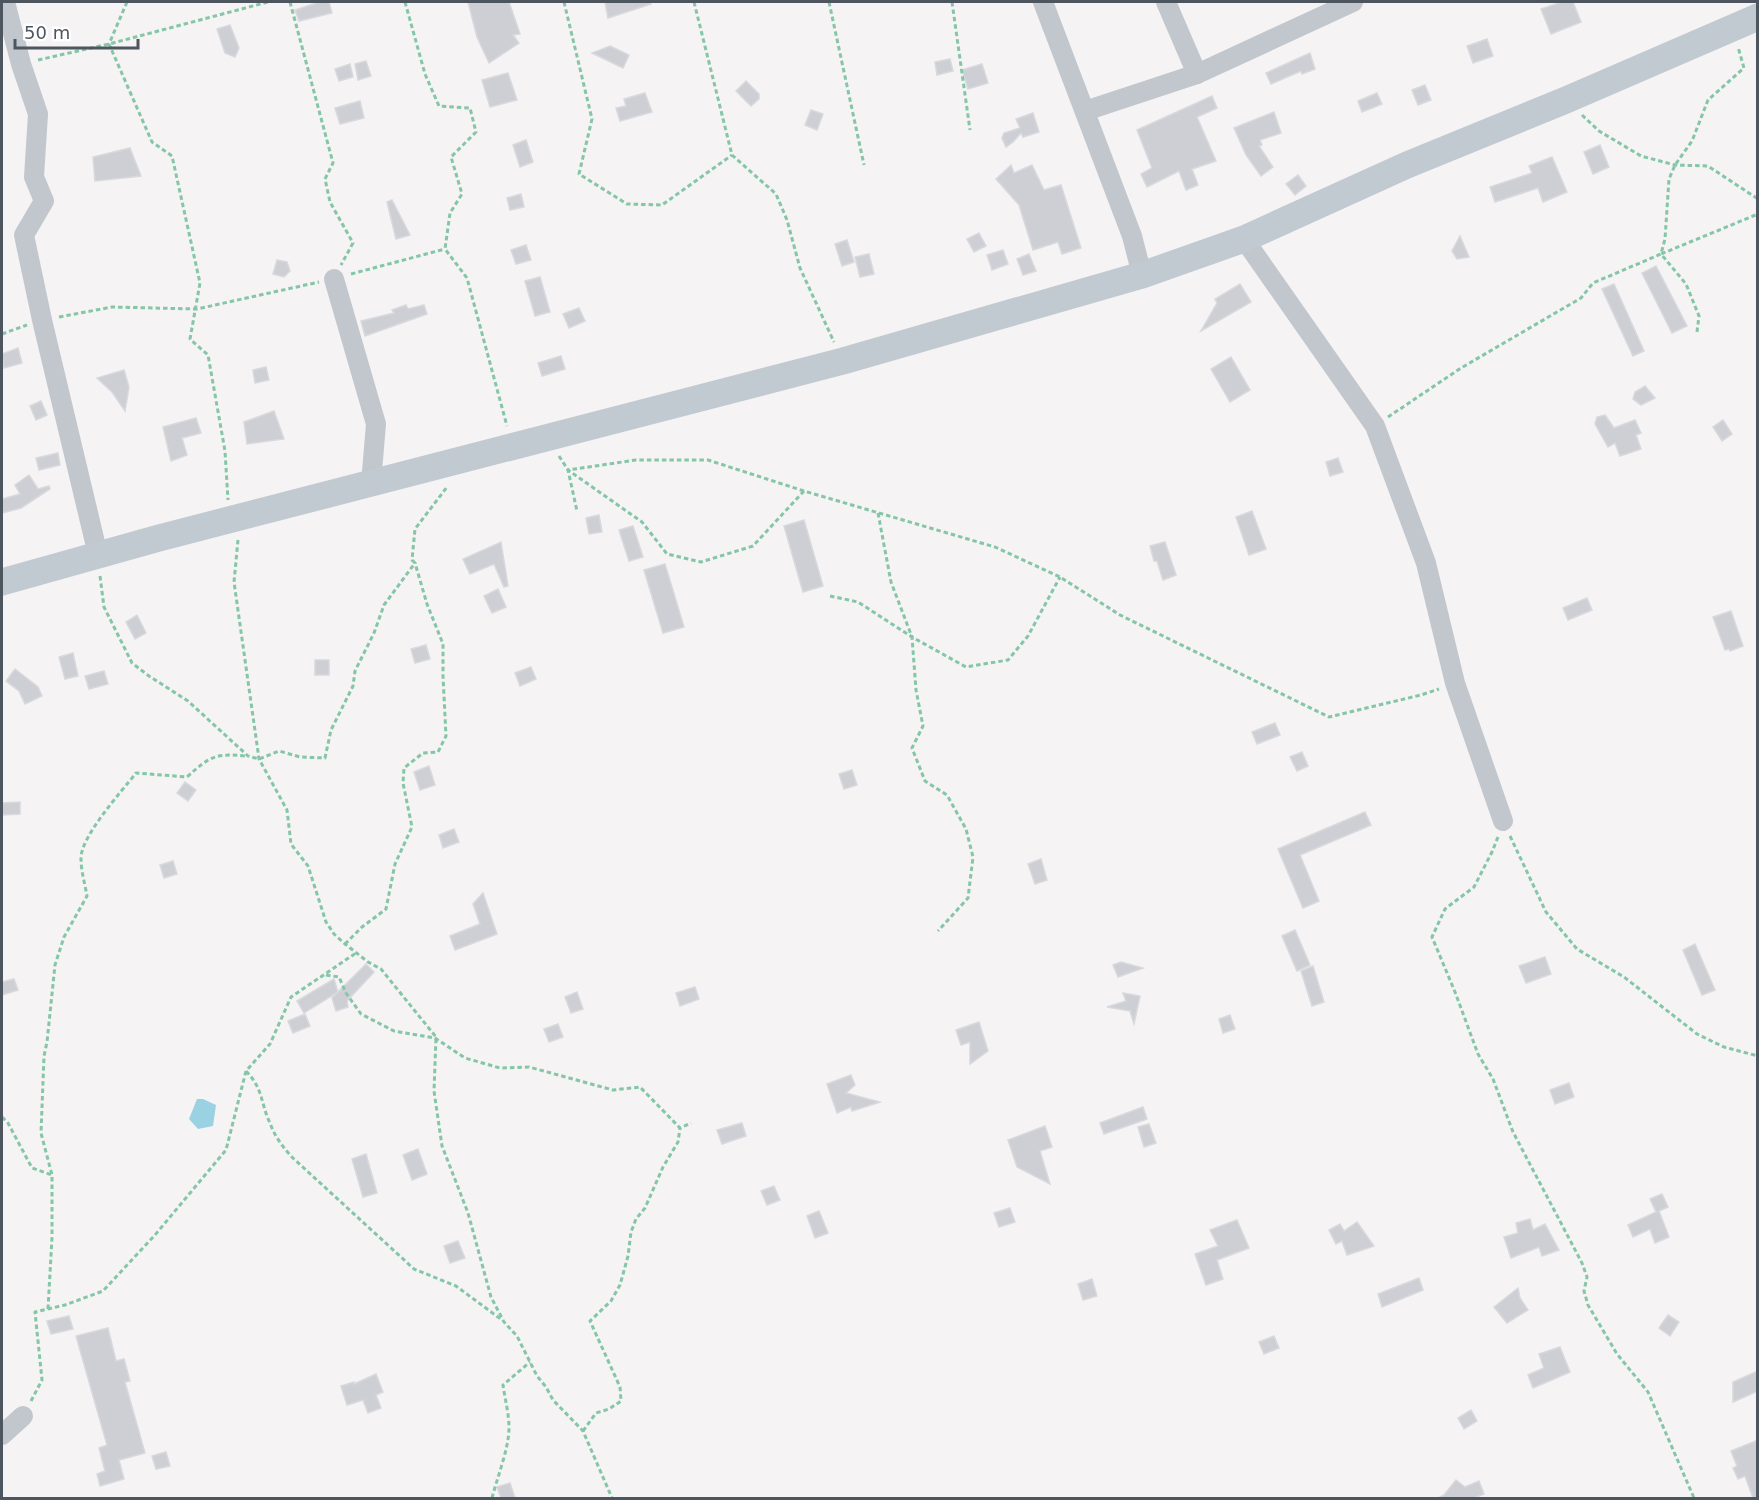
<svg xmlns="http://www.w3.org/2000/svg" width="1759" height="1500" viewBox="0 0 1759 1500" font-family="'DejaVu Sans',sans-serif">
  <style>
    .water { fill: #9bd2e3 }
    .building { fill: #cdcfd4; stroke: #d8d9dd; stroke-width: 1.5 }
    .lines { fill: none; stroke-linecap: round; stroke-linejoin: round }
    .path { stroke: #84c6a7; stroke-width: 3; stroke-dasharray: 4.5 3; stroke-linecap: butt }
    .street { stroke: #c1c7cd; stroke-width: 20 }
    .secondary { stroke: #c1c9d1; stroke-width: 27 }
  </style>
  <rect width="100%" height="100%" fill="#f5f3f3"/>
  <!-- water -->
  <path class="water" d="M197 1099H203L216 1105 213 1126 198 1129 189 1119Z"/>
  <!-- building -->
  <g class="building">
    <path d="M320 2H329L332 13 299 21 295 10Z"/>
    <path d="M468 2H509L520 34 513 35 519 43 489 63 477 37Z"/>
    <path d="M605 2H650L651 4 608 18Z"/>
    <path d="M1562 2H1573L1581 22 1551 34 1541 9Z"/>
    <path d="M230 25 239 48 235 57 225 53 217 29Z"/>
    <path d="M1487 39 1493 56 1473 63 1467 46Z"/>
    <path d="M610 46 629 55 623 68 592 53Z"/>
    <path d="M1310 53 1315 69 1302 74 1301 71 1271 84 1266 73Z"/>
    <path d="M950 59 953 71 937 75 935 62Z"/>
    <path d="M366 61 371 76 358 80 355 64Z"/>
    <path d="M350 64 353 77 339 81 335 69Z"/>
    <path d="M982 64 988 83 968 89 962 70Z"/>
    <path d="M508 73 517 100 490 107 482 80Z"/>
    <path d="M746 81 759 94V99L751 106 736 91Z"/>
    <path d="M1425 85 1431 100 1418 105 1412 90Z"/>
    <path d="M645 93 652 112 620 121 616 108 626 106 624 99Z"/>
    <path d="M1377 93 1382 104 1362 112 1358 101Z"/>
    <path d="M1212 96 1217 108 1197 117 1216 161 1192 169 1198 185 1186 190 1179 171 1147 187 1141 174 1152 168 1137 130Z"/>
    <path d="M360 101 364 118 340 124 335 108Z"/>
    <path d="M811 110 823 114 817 130 805 125Z"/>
    <path d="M1274 112 1281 133 1260 140 1262 145 1259 146 1273 167 1261 176 1246 155 1234 128Z"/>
    <path d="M1033 113 1039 132 1023 137 1021 133 1013 142 1006 147 1002 138 1004 133 1020 128 1016 119Z"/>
    <path d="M526 140 533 162 520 167 513 145Z"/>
    <path d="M1600 145 1609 167 1593 174 1584 152Z"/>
    <path d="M130 148 141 176 95 181 93 157Z"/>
    <path d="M1552 157 1567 192 1543 202 1538 188 1495 202 1490 187 1532 173 1529 166Z"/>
    <path d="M1011 165 1014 173 1032 165 1044 190 1061 185 1081 248 1062 254 1058 242 1033 250 1019 205 996 179Z"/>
    <path d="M1298 175 1306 186 1295 195 1286 184Z"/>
    <path d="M521 194 524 207 510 210 507 198Z"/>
    <path d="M392 200 410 235 396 239 387 202Z"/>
    <path d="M979 233 986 246 974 252 967 239Z"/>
    <path d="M1460 236 1469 257 1457 259 1452 251Z"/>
    <path d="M847 240 854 262 842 266 835 244Z"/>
    <path d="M526 245 531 260 516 264 511 250Z"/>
    <path d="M1003 250 1008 264 992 270 987 255Z"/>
    <path d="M869 254 874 274 860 277 855 257Z"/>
    <path d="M1029 254 1036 271 1023 275 1017 259Z"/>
    <path d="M277 260 287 262 290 271 284 277 273 274Z"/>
    <path d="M1656 266 1687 326 1672 333 1642 273Z"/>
    <path d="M540 277 550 312 535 316 525 281Z"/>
    <path d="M1240 284 1251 302 1201 331 1217 303 1215 299Z"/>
    <path d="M1614 284 1644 351 1633 356 1602 289Z"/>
    <path d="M406 305 408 309 424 305 427 314 365 336 361 321 394 313 392 310Z"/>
    <path d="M579 308 585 321 569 328 563 314Z"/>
    <path d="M18 348 22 363 4 368 2 354Z"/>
    <path d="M561 356 565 369 542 376 538 363Z"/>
    <path d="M1231 357 1250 390 1230 402 1211 369Z"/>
    <path d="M266 367 269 380 255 383 253 370Z"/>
    <path d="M124 370 129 387 125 411 112 392 97 378Z"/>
    <path d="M1645 386 1655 398 1641 405 1633 399 1635 392Z"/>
    <path d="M41 401 47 415 36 420 30 406Z"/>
    <path d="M274 411 284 439 247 444 244 422Z"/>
    <path d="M1605 415 1614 428 1635 420 1641 433 1636 435 1641 449 1620 456 1615 443 1608 447 1595 424 1597 417Z"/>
    <path d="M196 418 201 433 182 438 187 455 171 461 163 427Z"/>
    <path d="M1723 420 1732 434 1722 441 1713 427Z"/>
    <path d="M58 453 60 465 39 470 36 458Z"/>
    <path d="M1338 458 1343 472 1330 476 1326 462Z"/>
    <path d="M29 475 38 489 49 486 50 489 21 508 2 513V499L20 494 15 485Z"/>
    <path d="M1252 511 1266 549 1249 555 1236 517Z"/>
    <path d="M599 515 602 532 589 534 586 518Z"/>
    <path d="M804 520 823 586 803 592 784 526Z"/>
    <path d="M633 526 643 557 629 561 619 530Z"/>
    <path d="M501 542 508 586 504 587 494 564 470 574 463 559Z"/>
    <path d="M1165 542 1176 575 1163 580 1157 561H1154L1150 546Z"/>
    <path d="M665 564 684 627 663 633 644 570Z"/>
    <path d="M498 589 506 607 492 613 484 596Z"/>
    <path d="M1587 598 1592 610 1568 620 1563 608Z"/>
    <path d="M1731 611 1743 646 1730 651 1729 649 1725 650 1713 617Z"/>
    <path d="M137 615 146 633 135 639 126 622Z"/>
    <path d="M426 645 430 659 415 663 411 649Z"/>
    <path d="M73 653 78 676 65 679 59 657Z"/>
    <rect x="315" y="660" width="14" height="15"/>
    <path d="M531 667 536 679 520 686 515 673Z"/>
    <path d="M15 669 38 687 42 696 25 704 19 691 6 681Z"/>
    <path d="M104 671 108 684 89 689 85 676Z"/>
    <path d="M1275 723 1280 735 1257 744 1252 732Z"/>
    <path d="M1302 752 1308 766 1297 771 1290 757Z"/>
    <path d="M429 766 435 785 420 790 414 772Z"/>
    <path d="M852 770 857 785 844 789 839 774Z"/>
    <path d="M185 782 196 790 188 801 177 793Z"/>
    <path d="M20 802V814L2 815V803Z"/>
    <path d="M1365 812 1371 825 1300 855 1319 901 1303 908 1278 849Z"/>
    <path d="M454 829 459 842 443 848 439 835Z"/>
    <path d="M1041 859 1047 880 1035 884 1028 864Z"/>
    <path d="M173 861 177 874 164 878 160 865Z"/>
    <path d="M483 893 497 934 455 950 450 936 480 924 473 904Z"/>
    <path d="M1295 930 1310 965 1297 971 1282 936Z"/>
    <path d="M1695 944 1715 990 1702 995 1683 950Z"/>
    <path d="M1545 957 1551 974 1526 983 1519 966Z"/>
    <path d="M1121 962 1143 968 1118 977 1113 965Z"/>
    <path d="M366 964 374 972 347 1001 348 1007 336 1011 332 998Z"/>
    <path d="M1313 966 1324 1002 1312 1006 1301 971Z"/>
    <path d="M14 979 18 990 2 995V982Z"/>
    <path d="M334 979 338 992 304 1013 297 1001Z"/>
    <path d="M695 987 699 999 680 1006 676 993Z"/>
    <path d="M577 992 583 1009 571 1013 565 997Z"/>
    <path d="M1123 993 1140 996 1134 1024 1130 1011 1107 1007 1126 1001Z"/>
    <path d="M305 1014 310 1026 293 1033 288 1021Z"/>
    <path d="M1230 1015 1235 1029 1223 1033 1219 1019Z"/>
    <path d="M979 1022 988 1051 970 1064V1042L961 1045 956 1030Z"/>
    <path d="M558 1024 563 1037 549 1042 544 1029Z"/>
    <path d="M851 1075 855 1085 846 1093 880 1102 852 1111 851 1107 837 1113 827 1084Z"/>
    <path d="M1569 1083 1574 1097 1555 1104 1550 1090Z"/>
    <path d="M1143 1107 1147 1119 1104 1134 1100 1123Z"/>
    <path d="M742 1123 746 1136 722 1144 717 1130Z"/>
    <path d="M1149 1124 1156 1143 1144 1147 1138 1127Z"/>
    <path d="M1045 1126 1052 1147 1040 1151 1050 1184 1017 1167 1008 1140Z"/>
    <path d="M418 1149 427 1174 412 1180 403 1155Z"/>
    <path d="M366 1154 377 1193 363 1197 352 1159Z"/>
    <path d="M774 1186 780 1200 767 1205 761 1191Z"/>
    <path d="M1662 1194 1668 1207 1659 1211 1669 1237 1655 1243 1650 1229 1633 1237 1628 1225 1656 1212 1650 1199Z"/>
    <path d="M1010 1208 1015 1222 999 1227 994 1213Z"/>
    <path d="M819 1211 828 1233 815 1238 807 1216Z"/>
    <path d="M1530 1219 1533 1230 1545 1224 1559 1250 1542 1256 1539 1247 1511 1258 1504 1237 1518 1233 1516 1223Z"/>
    <path d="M1237 1220 1249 1248 1217 1260 1223 1279 1206 1285 1195 1254 1218 1246 1210 1230Z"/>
    <path d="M1357 1222 1374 1246 1347 1255 1342 1241 1336 1244 1329 1230 1340 1224 1344 1231Z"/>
    <path d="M458 1241 465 1258 450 1263 444 1246Z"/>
    <path d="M1419 1278 1423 1290 1382 1307 1378 1294Z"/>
    <path d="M1092 1279 1097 1296 1083 1300 1078 1284Z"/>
    <path d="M1518 1288 1520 1298 1528 1310 1507 1323 1494 1307Z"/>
    <path d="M1668 1315 1679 1322 1670 1336 1659 1328Z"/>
    <path d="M69 1316 73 1329 51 1334 47 1321Z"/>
    <path d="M108 1328 116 1361 124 1359 130 1381 125 1382 145 1453 119 1460 124 1479 100 1486 97 1474 105 1471 99 1448 107 1445 76 1336Z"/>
    <path d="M1274 1336 1279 1348 1264 1354 1259 1342Z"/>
    <path d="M1560 1347 1570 1372 1533 1388 1528 1375 1544 1368 1539 1354Z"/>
    <path d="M1758 1371V1391L1733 1402V1382Z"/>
    <path d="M376 1374 383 1392 376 1395 381 1408 368 1413 363 1400 347 1405 341 1386 354 1382V1384Z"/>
    <path d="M1471 1410 1477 1421 1464 1429 1458 1418Z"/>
    <path d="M1758 1440V1498H1753L1745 1476 1738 1479 1733 1468 1737 1466 1731 1451Z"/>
    <path d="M166 1452 170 1466 156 1469 152 1456Z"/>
    <path d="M1456 1480 1465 1487 1479 1481 1484 1494 1476 1497 1478 1498H1438L1444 1495Z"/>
    <path d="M510 1483 515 1498H501L497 1487Z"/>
  </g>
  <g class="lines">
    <!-- path -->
    <g class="path">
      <path d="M127 2 109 44 152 142 172 156 200 283 190 339 208 355 225 451 228 500"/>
      <path d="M290 2 333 163 325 179 330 202 353 243 341 265"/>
      <path d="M405 2 425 74 439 106 470 108 476 132 451 157 462 194 450 213 445 249 467 278 507 426"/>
      <path d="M564 2 592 119 579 174 627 204 662 205 732 155"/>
      <path d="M694 2 732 155 776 194 787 220 800 268 834 342"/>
      <path d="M829 2 864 165"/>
      <path d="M952 2 970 130"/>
      <path d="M38 60 109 44 268 2"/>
      <path d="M1582 115 1599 131 1641 156 1675 165 1708 166 1758 199"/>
      <path d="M351 274 445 249"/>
      <path d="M59 317 112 307 197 309 319 282"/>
      <path d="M1697 332 1699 316 1686 284 1661 254 1758 214"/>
      <path d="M2 334 27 325"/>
      <path d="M1388 417 1461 368 1581 298 1593 283 1661 254 1665 239 1669 179 1675 165 1692 141 1708 100 1744 68 1738 47"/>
      <path d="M559 456 568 470 577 511"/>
      <path d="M804 491 753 546 701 562 667 554 642 522 568 470 636 460H708L804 491 995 547 1060 577 1120 615 1329 717 1421 695 1439 689"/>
      <path d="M878 513 891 582 912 637 916 690 923 726 912 748 925 781 947 795 966 829 973 857 968 898 938 931"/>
      <path d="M238 540 234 582 259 759 287 810 291 844 308 866 326 922 334 934 345 944 368 962 381 969 436 1037 434 1091 442 1146 468 1213 491 1297 504 1322 517 1336 537 1376 546 1387 553 1400 583 1431 612 1498"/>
      <path d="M100 576 104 607 132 663 149 676 188 701 248 756 259 759 279 751 300 757 325 758 331 730 353 686 355 671 374 633 384 605 415 563 412 560 415 529 447 487"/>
      <path d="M830 596 858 602 912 637 966 667 1008 660 1028 636 1060 577"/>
      <path d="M1510 836 1546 912 1577 949 1624 977 1697 1034 1724 1047 1758 1056"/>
      <path d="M1498 837 1492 852 1474 887 1445 909 1432 937 1455 992 1478 1054 1493 1079 1513 1132 1582 1263 1587 1277 1584 1291 1588 1305 1617 1354 1648 1392 1694 1498"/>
      <path d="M345 944 362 927 386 909 395 864 412 827 403 783 404 768 423 753 438 752 446 736 443 676V644L427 604 415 563"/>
      <path d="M326 975 339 977 346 993 361 1014 394 1031 435 1038 465 1058 500 1068 529 1067 613 1090 640 1087 680 1128 691 1123"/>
      <path d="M246 1071C264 1090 260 1102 270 1123 275 1137 284 1149 294 1159L414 1269 456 1286 502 1320"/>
      <path d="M2 1117 8 1123 32 1168 52 1175"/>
      <path d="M48 1309 52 1237V1175L41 1133 44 1056 47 1042 55 965 64 937 87 896C85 884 81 871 81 859 80 837 122 791 136 773L187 777C210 756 216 753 246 756"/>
      <path d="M31 1401 42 1380 35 1312 65 1305 103 1291 155 1235 226 1150 246 1071 270 1044 291 997 356 953"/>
      <path d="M583 1431 596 1413 609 1409 621 1401 620 1387 590 1321 611 1301 620 1285 628 1256 631 1232 636 1219 645 1208 663 1167 678 1142 680 1128"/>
      <path d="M492 1498C497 1478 509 1448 509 1428 509 1414 505 1399 503 1385L530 1362"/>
    </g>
    <!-- street -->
    <g class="street">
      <path d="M5 2 21 64 38 114 34 177 44 201 24 235 42 320 98 555"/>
      <path d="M1043 2 1132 236 1142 275"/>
      <path d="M1166 2 1197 74"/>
      <path d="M1085 111 1197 74 1353 2"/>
      <path d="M1244 239 1375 426 1426 563 1455 683 1503 821"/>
      <path d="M334 279 376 424 371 483"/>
      <path d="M2 1435 23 1416"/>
    </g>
    <!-- secondary -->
    <path class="secondary" d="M2 582 159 538 843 361 1142 275 1244 239 1407 165 1566 100 1758 17"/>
  </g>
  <!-- border -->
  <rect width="1759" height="1500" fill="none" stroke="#4d555e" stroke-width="6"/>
  <!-- scale -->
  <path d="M15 39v9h123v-9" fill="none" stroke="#4d555e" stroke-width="3"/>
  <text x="24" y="39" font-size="18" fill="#4d555e" stroke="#ffffff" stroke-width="4.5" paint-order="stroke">50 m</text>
</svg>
